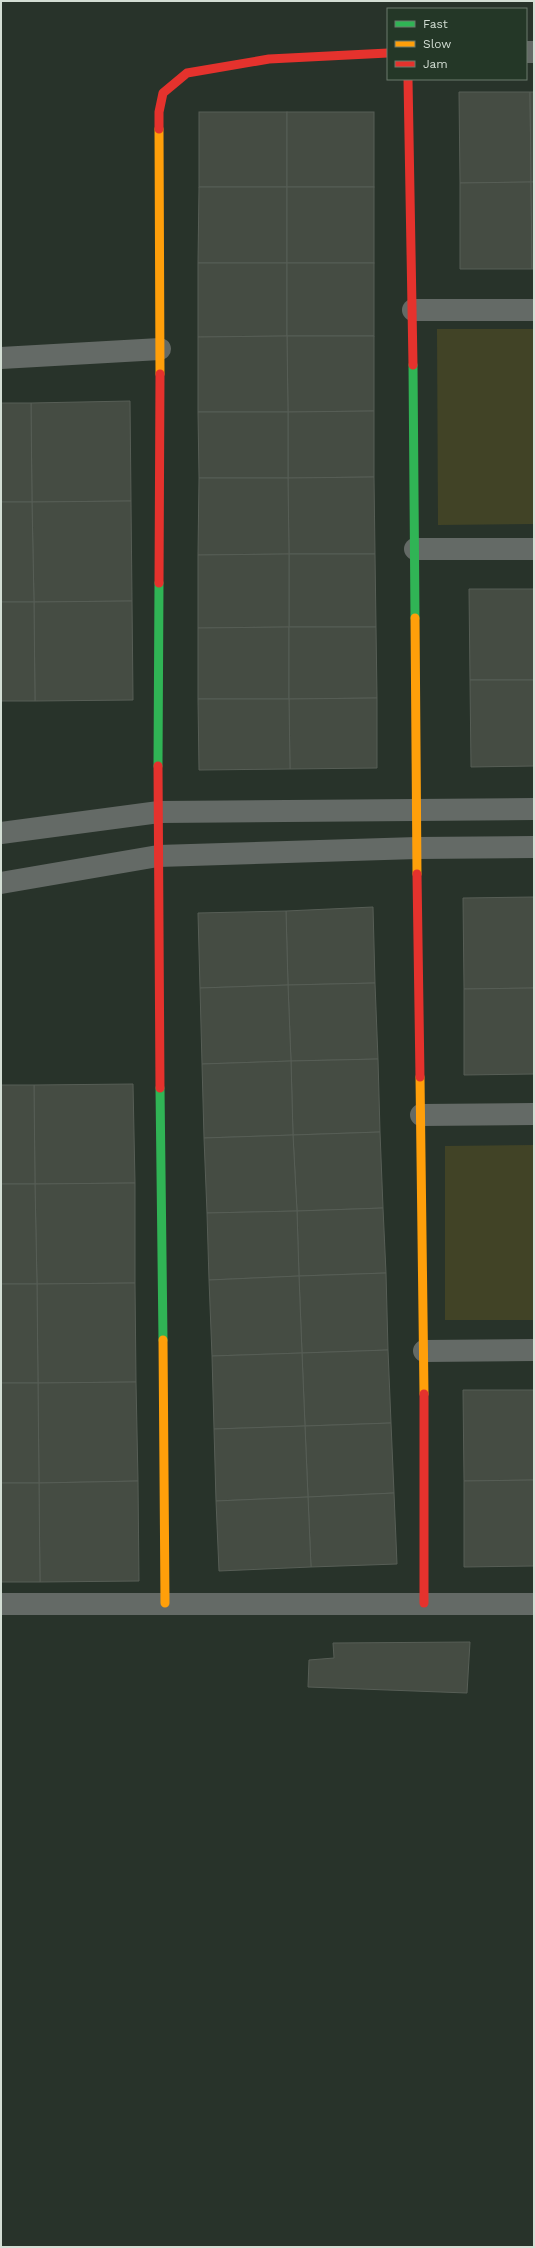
<svg xmlns="http://www.w3.org/2000/svg" width="535" height="2248" viewBox="0 0 535 2248" font-family="'Work Sans',sans-serif">
  <style>
    .green { fill: #414326 }
    .building { fill: #454c43; stroke: #575e56 }
    .lines { fill: none; stroke-linecap: round; stroke-linejoin: round }
    .street { stroke: #646a66; stroke-width: 22 }
    .fast { stroke: #30b455; stroke-width: 9 }
    .slow { stroke: #ff9f0a; stroke-width: 9 }
    .jam { stroke: #e5322d; stroke-width: 9 }
  </style>
  <rect width="100%" height="100%" fill="#28332a"/>
  <!-- green -->
  <g class="green">
    <path d="M437 329H534V524L438 525Z"/>
    <path d="M534 1145V1320H445V1146Z"/>
  </g>
  <!-- building -->
  <g class="building">
    <path d="M459 92H530L531 182 460 183Z"/>
    <path d="M530 92H534V182H531Z"/>
    <rect x="199" y="112" width="88" height="75"/>
    <rect x="287" y="112" width="87" height="75"/>
    <path d="M531 182 532 269H460V183Z"/>
    <path d="M531 182H534V269H532Z"/>
    <path d="M199 187H287V263H198Z"/>
    <rect x="287" y="187" width="87" height="76"/>
    <path d="M198 263H287V336L198 337Z"/>
    <rect x="287" y="263" width="87" height="73"/>
    <path d="M287 336H374V411L288 412Z"/>
    <path d="M287 336 288 412H198V337Z"/>
    <path d="M130 401 131 501 32 502 31 403Z"/>
    <path d="M1 403H31L32 502H1Z"/>
    <path d="M374 411V477L288 478V412Z"/>
    <path d="M198 412H288V478H199Z"/>
    <path d="M374 477 375 554H289L288 478Z"/>
    <path d="M199 478H288L289 554 198 555Z"/>
    <path d="M131 501 132 601 34 602 32 502Z"/>
    <path d="M1 502H32L34 602H1Z"/>
    <path d="M289 554H375L376 627H289Z"/>
    <path d="M289 554V627L198 628V555Z"/>
    <path d="M469 589H534V680H470Z"/>
    <path d="M132 601 133 700 35 701 34 602Z"/>
    <path d="M1 602H34L35 701H1Z"/>
    <path d="M289 627V699H198V628Z"/>
    <path d="M289 627H376L377 698 289 699Z"/>
    <path d="M470 680H534V766L471 767Z"/>
    <path d="M377 698V768L290 769 289 699Z"/>
    <path d="M198 699H289L290 769 199 770Z"/>
    <path d="M534 897V988L464 989 463 898Z"/>
    <path d="M373 907 375 983 288 985 286 911Z"/>
    <path d="M286 911 288 985 200 988 198 913Z"/>
    <path d="M375 983 378 1059 291 1061 288 985Z"/>
    <path d="M288 985 291 1061 202 1064 200 988Z"/>
    <path d="M534 988V1074L464 1075V989Z"/>
    <path d="M378 1059 380 1132 293 1135 291 1061Z"/>
    <path d="M291 1061 293 1135 204 1138 202 1064Z"/>
    <path d="M133 1084 135 1183 35 1184 34 1085Z"/>
    <path d="M1 1085H34L35 1184H1Z"/>
    <path d="M380 1132 383 1208 297 1211 293 1135Z"/>
    <path d="M293 1135 297 1211 207 1213 204 1138Z"/>
    <path d="M135 1183V1283L37 1284 35 1184Z"/>
    <path d="M1 1184H35L37 1284H1Z"/>
    <path d="M383 1208 386 1273 299 1276 297 1211Z"/>
    <path d="M297 1211 299 1276 209 1280 207 1213Z"/>
    <path d="M386 1273 388 1350 302 1353 299 1276Z"/>
    <path d="M299 1276 302 1353 212 1356 209 1280Z"/>
    <path d="M135 1283 136 1382 38 1383 37 1284Z"/>
    <path d="M1 1284H37L38 1383H1Z"/>
    <path d="M388 1350 391 1423 305 1426 302 1353Z"/>
    <path d="M302 1353 305 1426 214 1429 212 1356Z"/>
    <path d="M136 1382 138 1481 39 1483 38 1383Z"/>
    <path d="M1 1383H38L39 1483H1Z"/>
    <path d="M463 1390H534V1480L464 1481Z"/>
    <path d="M391 1423 394 1493 308 1497 305 1426Z"/>
    <path d="M305 1426 308 1497 216 1501 214 1429Z"/>
    <path d="M534 1480V1566L464 1567V1481Z"/>
    <path d="M138 1481 139 1581 40 1582 39 1483Z"/>
    <path d="M1 1483H39L40 1582H1Z"/>
    <path d="M394 1493 397 1564 311 1567 308 1497Z"/>
    <path d="M308 1497 311 1567 219 1571 216 1501Z"/>
    <path d="M470 1642 467 1693 308 1687 309 1660 334 1658 333 1643Z"/>
  </g>
  <g class="lines">
    <!-- street -->
    <g class="street">
      <path d="M526 52H534"/>
      <path d="M413 310H534"/>
      <path d="M1 358 160 349"/>
      <path d="M415 549H534"/>
      <path d="M1 833 159 812 534 809"/>
      <path d="M1 883 158 856 417 848 534 847"/>
      <path d="M421 1115 534 1114"/>
      <path d="M424 1351 534 1350"/>
      <path d="M1 1604H534"/>
    </g>
    <!-- fast -->
    <g class="fast">
      <path d="M413 365 415 618"/>
      <path d="M158 766 159 583"/>
      <path d="M160 1088 163 1340"/>
    </g>
    <!-- slow -->
    <g class="slow">
      <path d="M159 129 160 374"/>
      <path d="M415 618 417 874"/>
      <path d="M420 1077 424 1394"/>
      <path d="M163 1340 165 1603"/>
    </g>
    <!-- jam -->
    <g class="jam">
      <path d="M408 79 413 365"/>
      <path d="M159 129V112L163 93 187 73 269 59 388 53"/>
      <path d="M159 583 160 374"/>
      <path d="M158 766 160 1088"/>
      <path d="M417 874 420 1077"/>
      <path d="M424 1394V1603"/>
    </g>
  </g>
  <!-- border -->
  <rect width="535" height="2248" fill="none" stroke="#d3ded4" stroke-width="4"/>
  <!-- legend -->
  <rect x="387" y="8" width="140" height="72" fill="#243727" stroke="#6a7a6c"/>
  <rect x="395" y="21" width="20" height="6" fill="#30b455" stroke="#6a7a6c"/>
  <text x="423" y="28" font-size="12" fill="#d3ded4">Fast</text>
  <rect x="395" y="41" width="20" height="6" fill="#ff9f0a" stroke="#6a7a6c"/>
  <text x="423" y="48" font-size="12" fill="#d3ded4">Slow</text>
  <rect x="395" y="61" width="20" height="6" fill="#e5322d" stroke="#6a7a6c"/>
  <text x="423" y="68" font-size="12" fill="#d3ded4">Jam</text>
</svg>
